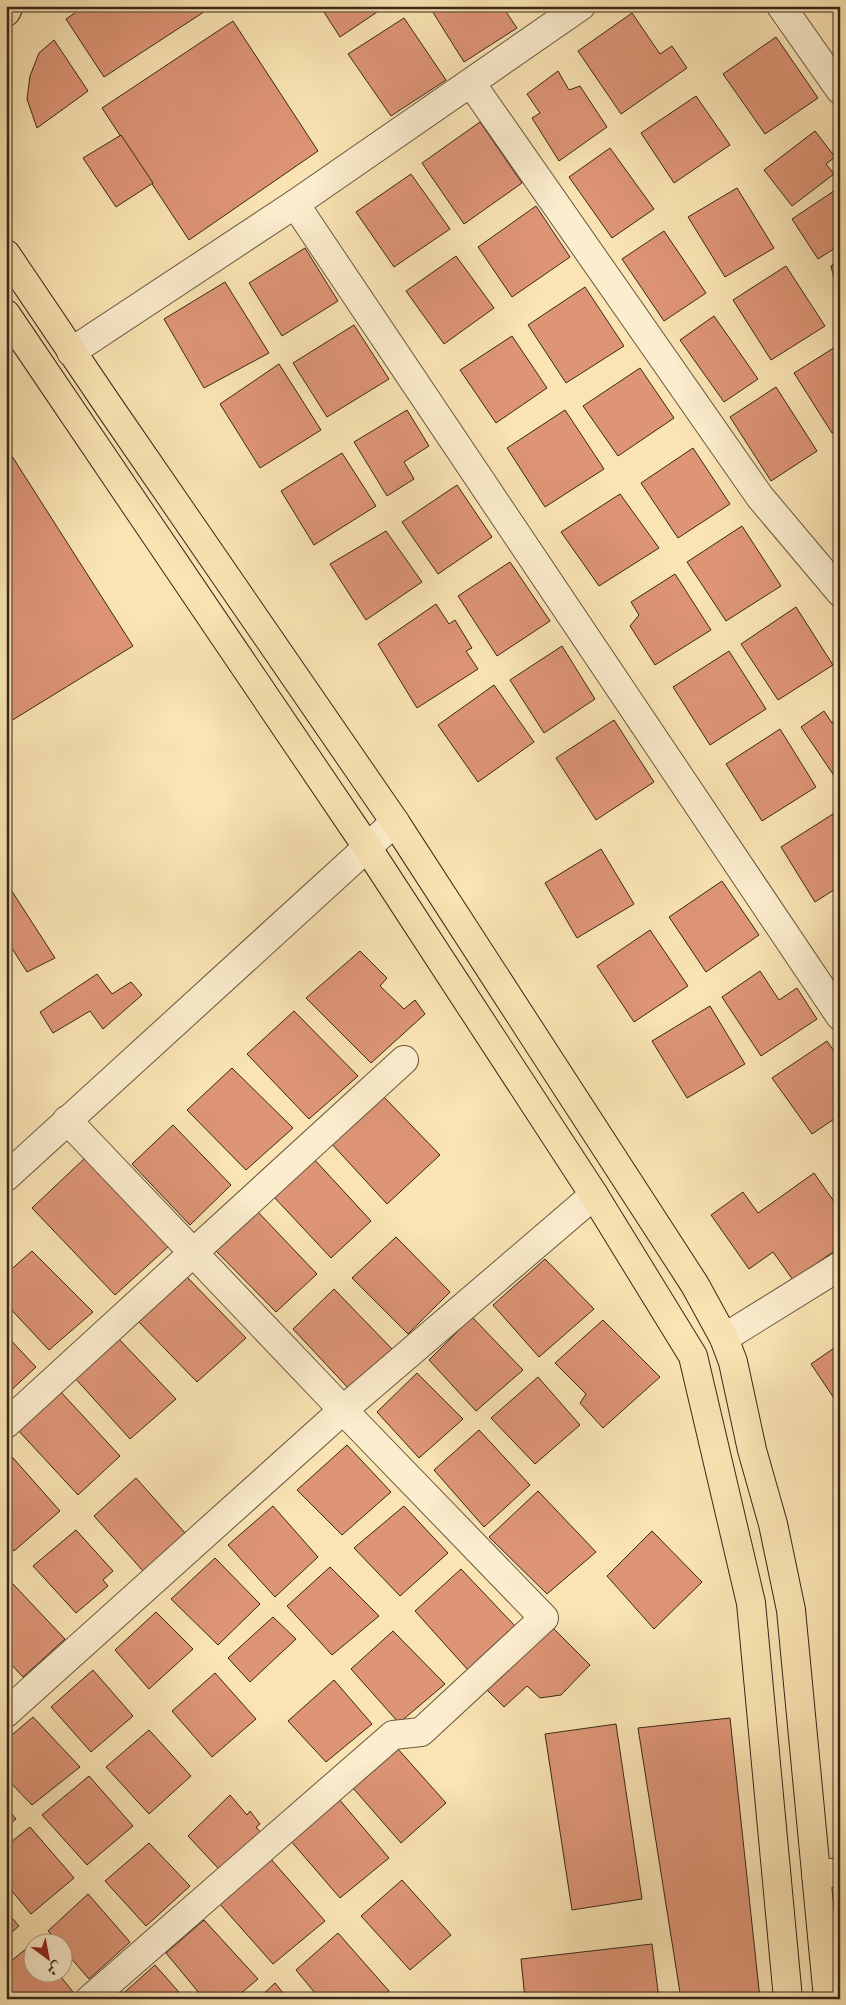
<svg xmlns="http://www.w3.org/2000/svg" width="846" height="2005" viewBox="0 0 846 2005" font-family="'Old Standard TT',Amiri,serif">
  <style>
    .building { fill: #de9576; stroke: #382719 }
    .lines { fill: none; stroke-linecap: round; stroke-linejoin: round }
    .minor-casing { stroke: #685640; stroke-width: 30 }
    .tertiary-casing { stroke: #685640; stroke-width: 30 }
    .trunk-casing { stroke: #382719; stroke-width: 30 }
    .minor { stroke: #fcedce; stroke-width: 28 }
    .tertiary { stroke: #fcedce; stroke-width: 28 }
    .trunk { stroke: #fae4b3; stroke-width: 28 }
  </style>
  <rect width="100%" height="100%" fill="#fae4b3"/>
  <filter id="stains"><feTurbulence type="fractalNoise" baseFrequency=".004" numOctaves="4"/><feColorMatrix values="0 0 0 0 .2 0 0 0 0 .09 0 0 0 0 .02 0 0 0 .5 -.17"/></filter>
  <radialGradient id="worn" r=".72"><stop offset=".6" stop-color="#630" stop-opacity="0"/><stop offset="1" stop-color="#630" stop-opacity=".3"/></radialGradient>
  <!-- building -->
  <g class="building">
    <path d="M85 6H213L104 77 66 19Z"/>
    <path d="M320 6H386L340 37Z"/>
    <path d="M429 6H502L517 28 464 62Z"/>
    <path d="M632 13 660 54 672 46 687 68 621 114 578 51Z"/>
    <path d="M404 18 446 80 391 116 348 54Z"/>
    <path d="M233 21 318 151 189 240 102 108Z"/>
    <path d="M776 37 818 98 765 134 723 74Z"/>
    <path d="M54 40 88 91 37 128 27 99 30 76 39 53Z"/>
    <path d="M558 71 569 90 580 86 607 127 559 161 532 118 540 113 527 94Z"/>
    <path d="M696 96 730 145 674 183 641 133Z"/>
    <path d="M480 122 522 183 464 224 422 163Z"/>
    <path d="M815 131 835 157 826 164 834 174 792 206 764 170Z"/>
    <path d="M121 135 153 183 116 207 83 158Z"/>
    <path d="M610 148 654 209 612 238 569 177Z"/>
    <path d="M411 174 450 229 394 267 356 212Z"/>
    <path d="M840 187V245L818 259 792 219Z"/>
    <path d="M737 188 774 248 725 277 688 217Z"/>
    <path d="M536 206 570 257 512 297 478 247Z"/>
    <path d="M664 231 706 293 664 321 622 259Z"/>
    <path d="M305 248 338 301 282 336 249 283Z"/>
    <path d="M456 256 494 308 444 344 406 291Z"/>
    <path d="M840 260V292L836 286 831 266Z"/>
    <path d="M786 266 825 326 771 360 733 300Z"/>
    <path d="M225 282 269 353 204 388 164 319Z"/>
    <path d="M585 287 624 346 566 383 528 325Z"/>
    <path d="M714 316 758 379 724 402 680 340Z"/>
    <path d="M354 325 389 379 327 417 293 363Z"/>
    <path d="M512 336 547 388 496 423 460 370Z"/>
    <path d="M840 344V428L832 433 794 373Z"/>
    <path d="M279 364 321 430 260 468 220 404Z"/>
    <path d="M640 368 674 418 618 456 583 406Z"/>
    <path d="M776 387 817 451 771 481 730 417Z"/>
    <path d="M407 410 429 446 404 462 414 479 387 496 354 442Z"/>
    <path d="M565 410 604 469 545 507 507 448Z"/>
    <path d="M693 448 730 504 678 538 641 483Z"/>
    <path d="M10 453 133 646 6 724V455Z"/>
    <path d="M342 453 376 506 314 545 281 491Z"/>
    <path d="M457 485 492 537 438 574 402 522Z"/>
    <path d="M620 494 659 548 599 586 561 532Z"/>
    <path d="M742 526 781 586 726 621 687 562Z"/>
    <path d="M386 531 422 582 366 620 330 564Z"/>
    <path d="M510 562 550 621 497 656 458 596Z"/>
    <path d="M675 574 711 630 655 665 630 626 639 615 631 602Z"/>
    <path d="M436 604 449 624 455 620 472 648 466 651 478 669 417 708 378 644Z"/>
    <path d="M796 607 833 665 778 700 741 644Z"/>
    <path d="M562 646 595 699 544 733 510 680Z"/>
    <path d="M729 651 766 709 710 745 673 687Z"/>
    <path d="M494 685 534 742 478 782 438 725Z"/>
    <path d="M824 711 832 723 839 719 840 720 839 783 801 727Z"/>
    <path d="M614 720 654 782 596 820 556 758Z"/>
    <path d="M780 729 816 787 762 821 726 764Z"/>
    <path d="M833 814 840 825V886L815 902 781 847Z"/>
    <path d="M601 849 634 904 577 938 545 883Z"/>
    <path d="M722 881 759 935 706 972 669 917Z"/>
    <path d="M6 882 55 958 27 972 6 939Z"/>
    <path d="M650 930 688 986 634 1022 597 966Z"/>
    <path d="M360 951 387 978 380 986 404 1009 415 1000 425 1014 371 1063 306 998Z"/>
    <path d="M760 971 779 1000 797 988 817 1019 761 1056 722 997Z"/>
    <path d="M97 974 112 994 131 982 142 995 103 1029 90 1011 53 1033 40 1012Z"/>
    <path d="M710 1006 745 1064 687 1098 652 1041Z"/>
    <path d="M294 1011 358 1076 309 1119 247 1054Z"/>
    <path d="M827 1041 840 1060V1115L812 1134 772 1078Z"/>
    <path d="M232 1068 293 1128 246 1170 187 1110Z"/>
    <path d="M381 1094 440 1155 387 1204 330 1142Z"/>
    <path d="M173 1125 231 1185 190 1225 132 1164Z"/>
    <path d="M86 1157 169 1246 115 1295 32 1208Z"/>
    <path d="M313 1158 371 1221 331 1258 273 1196Z"/>
    <path d="M814 1173 840 1210V1247L793 1280 773 1252 749 1269 711 1215 743 1192 758 1213Z"/>
    <path d="M257 1211 317 1274 276 1312 215 1250Z"/>
    <path d="M396 1237 450 1292 408 1334 352 1278Z"/>
    <path d="M32 1251 93 1312 49 1350 6 1304V1274Z"/>
    <path d="M545 1259 594 1309 539 1357 493 1305Z"/>
    <path d="M186 1276 246 1338 197 1382 137 1320Z"/>
    <path d="M334 1289 393 1350 350 1390 293 1329Z"/>
    <path d="M472 1317 523 1370 476 1411 429 1360Z"/>
    <path d="M603 1320 660 1377 603 1428 580 1403 586 1394 555 1363Z"/>
    <path d="M6 1335 36 1367 6 1395Z"/>
    <path d="M118 1338 176 1399 130 1439 74 1377Z"/>
    <path d="M840 1344V1407L811 1364Z"/>
    <path d="M417 1373 463 1419 419 1458 377 1412Z"/>
    <path d="M538 1377 580 1425 535 1464 491 1418Z"/>
    <path d="M59 1390 120 1456 78 1495 16 1428Z"/>
    <path d="M479 1430 530 1485 484 1527 434 1470Z"/>
    <path d="M347 1445 391 1492 342 1535 297 1490Z"/>
    <path d="M6 1450 60 1511 14 1551 6 1542Z"/>
    <path d="M136 1478 186 1534 143 1571 94 1516Z"/>
    <path d="M538 1491 596 1552 547 1594 489 1537Z"/>
    <path d="M273 1506 318 1557 275 1597 228 1545Z"/>
    <path d="M404 1506 448 1553 400 1596 354 1548Z"/>
    <path d="M76 1530 113 1571 103 1580 108 1586 76 1613 33 1566Z"/>
    <path d="M652 1531 702 1582 654 1629 607 1576Z"/>
    <path d="M215 1558 260 1604 218 1645 171 1599Z"/>
    <path d="M330 1567 379 1616 332 1655 287 1606Z"/>
    <path d="M461 1569 515 1626 468 1670 415 1611Z"/>
    <path d="M12 1583 65 1639 23 1677 6 1659V1589Z"/>
    <path d="M156 1612 193 1649 149 1689 115 1650Z"/>
    <path d="M273 1617 296 1639 250 1682 228 1658Z"/>
    <path d="M551 1626 590 1665 561 1695 540 1698 527 1686 504 1707 486 1689Z"/>
    <path d="M393 1631 445 1684 399 1723 351 1669Z"/>
    <path d="M93 1670 133 1716 91 1752 51 1707Z"/>
    <path d="M215 1673 256 1719 212 1757 172 1711Z"/>
    <path d="M334 1680 372 1724 326 1762 288 1721Z"/>
    <path d="M33 1717 80 1767 32 1805 6 1778V1740Z"/>
    <path d="M730 1718 760 1999H681L638 1728Z"/>
    <path d="M616 1724 642 1899 572 1910 545 1734Z"/>
    <path d="M149 1730 191 1776 149 1814 106 1767Z"/>
    <path d="M397 1748 446 1803 401 1843 353 1788Z"/>
    <path d="M89 1776 133 1826 87 1865 42 1815Z"/>
    <path d="M230 1795 247 1815 250 1811 260 1824 256 1827 272 1846 230 1881 188 1836Z"/>
    <path d="M338 1798 389 1858 340 1898 290 1840Z"/>
    <path d="M6 1807 16 1819 6 1827Z"/>
    <path d="M30 1827 74 1878 31 1914 6 1884V1846Z"/>
    <path d="M149 1843 190 1886 146 1926 105 1881Z"/>
    <path d="M269 1857 325 1921 273 1964 218 1902Z"/>
    <path d="M402 1880 451 1935 410 1970 361 1916Z"/>
    <path d="M88 1894 130 1942 89 1979 62 1948V1942H58L48 1931Z"/>
    <path d="M6 1911 19 1926 6 1937Z"/>
    <path d="M204 1920 258 1979 234 1999H204L166 1953Z"/>
    <path d="M338 1933 389 1991 379 1999H320L296 1970Z"/>
    <path d="M32 1944V1972H57L73 1992 65 1999H6V1965Z"/>
    <path d="M652 1944 659 1999H525L521 1959Z"/>
    <path d="M155 1965 185 1999H117Z"/>
    <path d="M275 1983 288 1999H258Z"/>
  </g>
  <g class="lines">
    <!-- minor casing -->
    <g class="minor-casing">
      <g id="minor">
        <path d="M781 6 840 90"/>
        <path d="M471 83 760 497 840 592"/>
        <path d="M295 204 840 1016"/>
        <path d="M71 352 295 204 581 6"/>
        <path d="M67 1120 343 1410 544 1618 421 1732 393 1735 90 1999"/>
        <path d="M6 1177 395 822"/>
        <path d="M6 1424 404 1060"/>
        <path d="M6 1713 343 1410 594 1195"/>
        <path d="M816 1875 840 1872"/>
      </g>
    </g>
    <!-- tertiary casing -->
    <g class="tertiary-casing">
      <path id="tertiary" d="M724 1338 840 1266"/>
    </g>
    <!-- trunk casing -->
    <g class="trunk-casing">
      <g id="trunk">
        <path d="M6 12 9 6"/>
        <path d="M6 254 108 405 395 822 695 1285 724 1338 733 1362 752 1450 773 1524 791 1610 828 1999"/>
        <path d="M6 314 367 847 594 1195 693 1356 751 1603 788 1999"/>
      </g>
    </g>
    <!-- minor -->
    <use href="#minor" class="minor"/>
    <!-- tertiary -->
    <use href="#tertiary" class="tertiary"/>
    <!-- trunk -->
    <use href="#trunk" class="trunk"/>
  </g>
  <!-- margin -->
  <rect width="846" height="2005" fill="none" stroke="#fae4b3" stroke-width="25"/>
  <rect x="8" y="8" width="831" height="1990" fill="none" stroke="#382719" stroke-width="2.5"/>
  <rect x="12" y="12" width="821" height="1980" fill="none" stroke="#382719"/>
  <!-- north arrow -->
  <g transform="translate(48 1958) rotate(148)"><circle r="24" fill="#fcedce" stroke="#ae9e86"/>
  <path d="M0-4L9 19L0 12L-9 19Z" fill="#8f2418"/>
  <text y="-8" font-size="14" font-weight="bold" text-anchor="middle" fill="#382719">ش</text>
  </g>
  <rect width="100%" height="100%" filter="url(#stains)"/>
  <rect width="100%" height="100%" fill="url(#worn)"/>
</svg>
